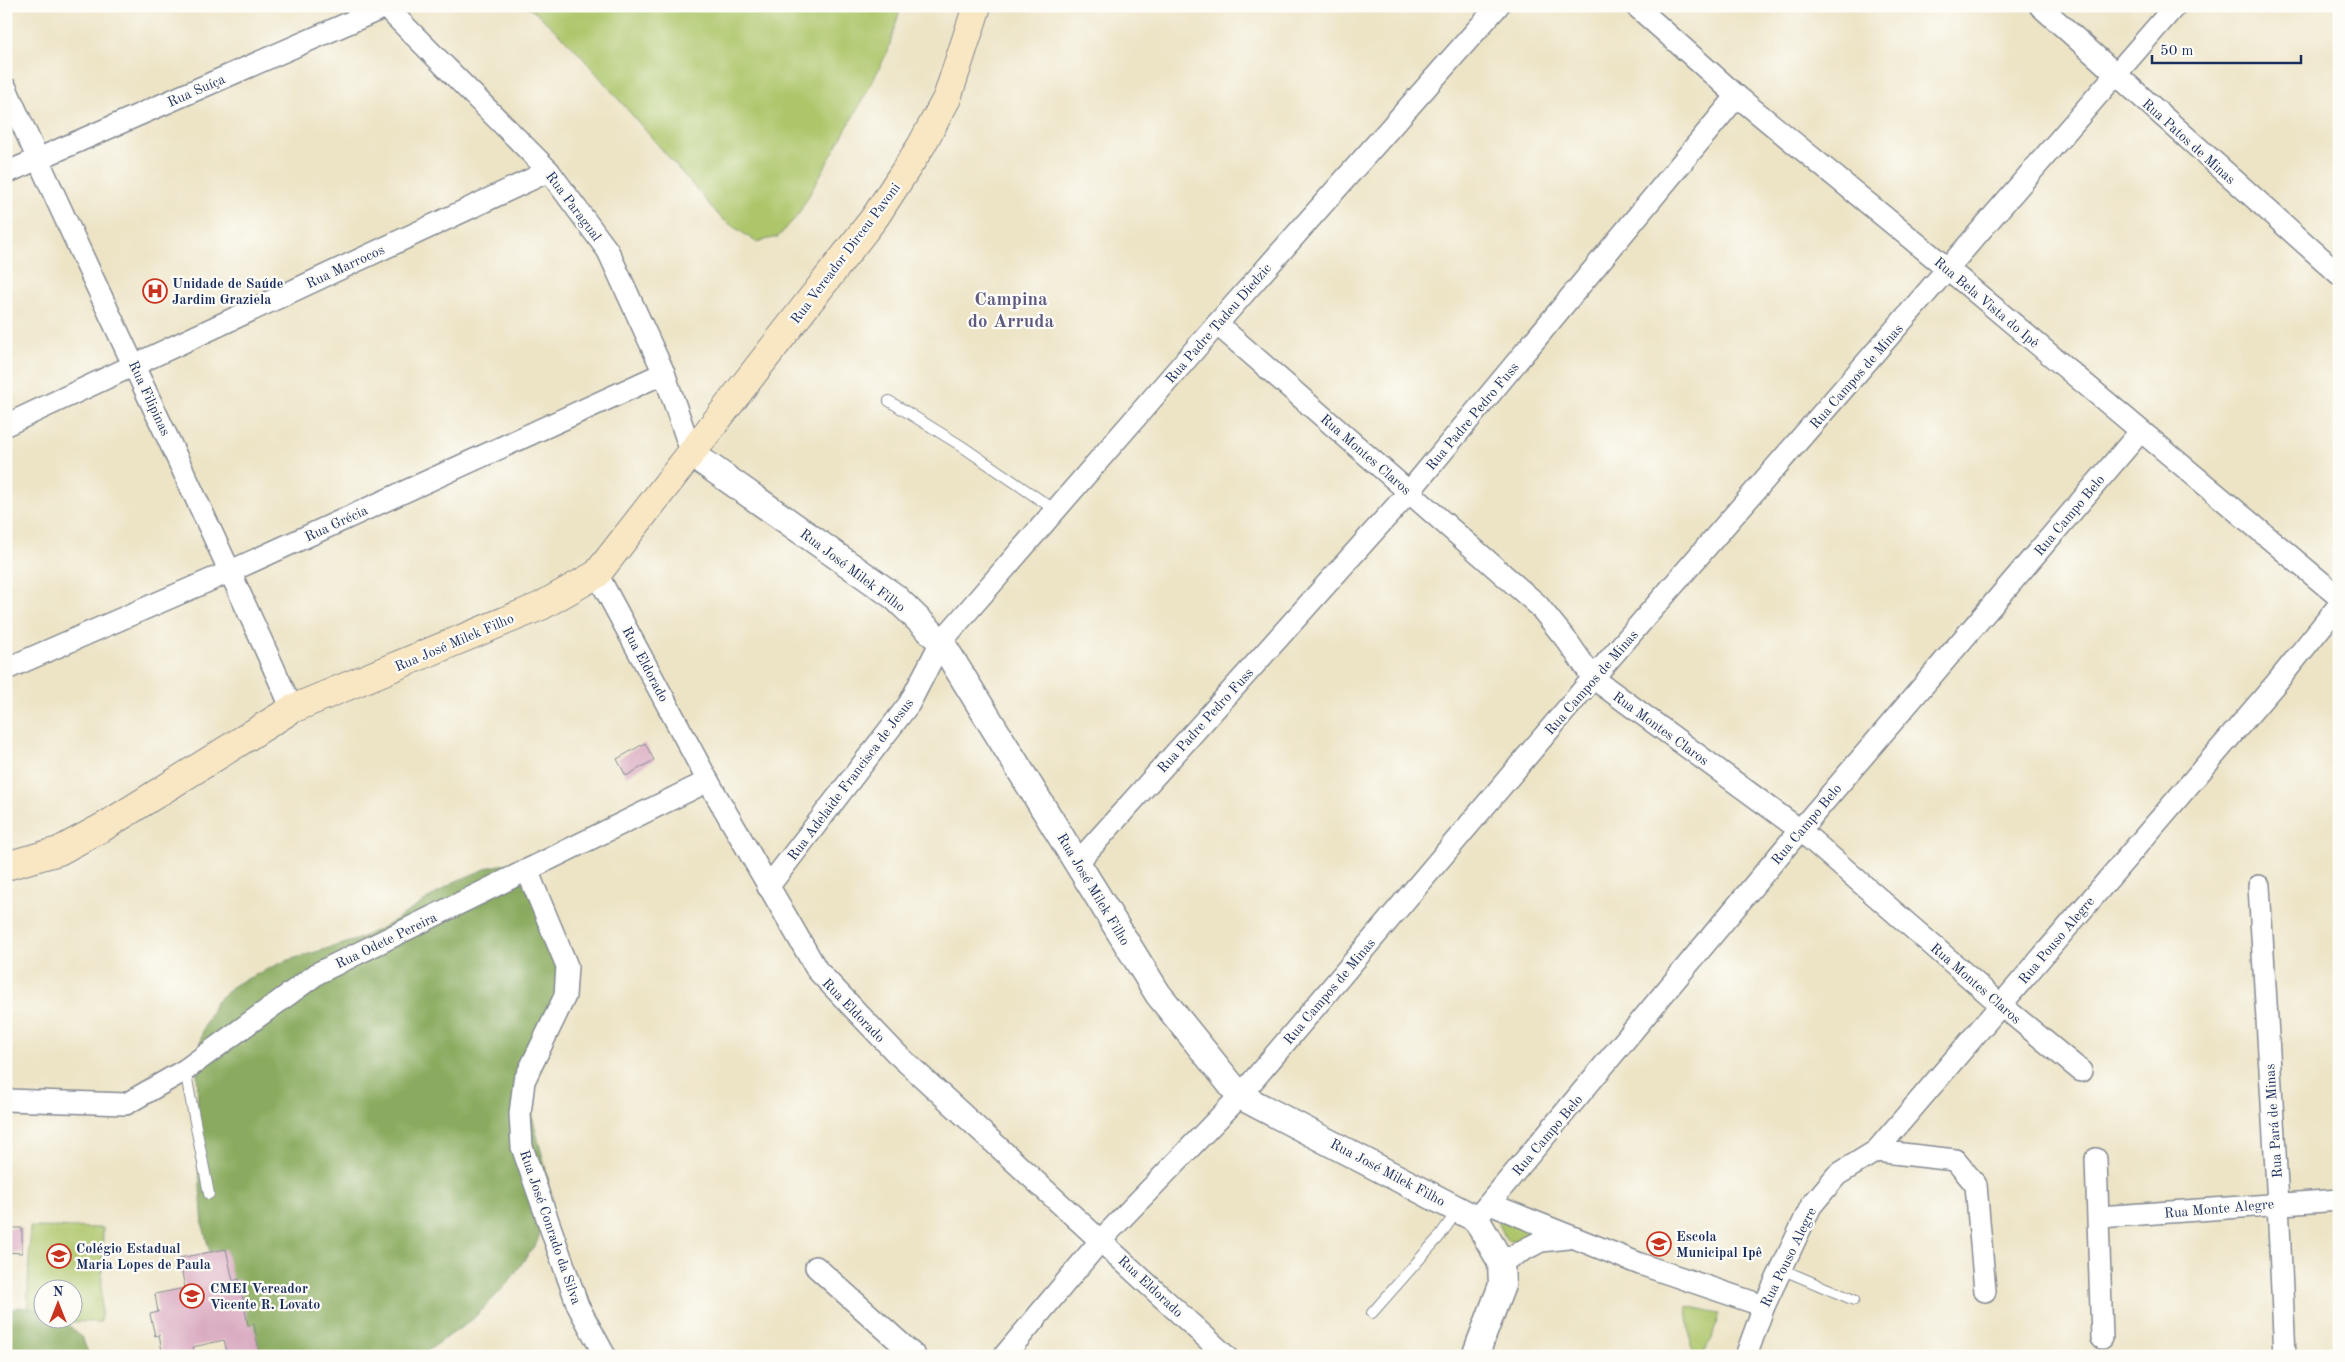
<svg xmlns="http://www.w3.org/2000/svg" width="2345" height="1362" viewBox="0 0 2345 1362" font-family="'Old Standard TT',serif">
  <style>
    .green { fill: #adc66b; stroke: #647a64; fill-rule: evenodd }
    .forest { fill: #8aab5f; stroke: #526d5e }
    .building { fill: #d9a9c0 }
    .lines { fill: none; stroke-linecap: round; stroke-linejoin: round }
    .service-casing { stroke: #848a92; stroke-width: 12 }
    .minor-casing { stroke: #848a92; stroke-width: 24 }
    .tertiary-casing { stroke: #848a92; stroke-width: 29 }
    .secondary-casing { stroke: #848a92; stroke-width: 30 }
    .service { stroke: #fff; stroke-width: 10 }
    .minor { stroke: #fff; stroke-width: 21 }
    .tertiary { stroke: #fff; stroke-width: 26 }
    .secondary { stroke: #f9e7c3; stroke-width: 28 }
    .labels { text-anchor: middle; stroke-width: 4.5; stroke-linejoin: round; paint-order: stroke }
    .street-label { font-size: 14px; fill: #1b2f5e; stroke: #fdfcf7 }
    .poi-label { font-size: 14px; font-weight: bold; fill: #1b2f5e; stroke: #fdfcf7; text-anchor: start }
    .district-label { font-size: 19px; font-weight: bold; fill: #5e5a80; stroke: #fdfcf7 }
  </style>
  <rect width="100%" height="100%" fill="#fdfcf7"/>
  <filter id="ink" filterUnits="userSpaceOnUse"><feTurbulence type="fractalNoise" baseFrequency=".02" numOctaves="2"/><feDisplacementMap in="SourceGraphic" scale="10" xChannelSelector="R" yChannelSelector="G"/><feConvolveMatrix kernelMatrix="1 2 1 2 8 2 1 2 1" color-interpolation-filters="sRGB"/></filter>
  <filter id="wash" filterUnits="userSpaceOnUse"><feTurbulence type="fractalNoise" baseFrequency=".0096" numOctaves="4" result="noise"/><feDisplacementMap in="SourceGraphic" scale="20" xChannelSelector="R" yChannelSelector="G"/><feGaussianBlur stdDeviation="1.12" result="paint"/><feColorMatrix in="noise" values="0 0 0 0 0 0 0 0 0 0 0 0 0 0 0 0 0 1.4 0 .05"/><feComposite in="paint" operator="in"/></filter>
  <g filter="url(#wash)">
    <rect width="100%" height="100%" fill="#ede4c6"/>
    <!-- green -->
    <g class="green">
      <path d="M526 6H901L888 51 868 90 798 215 778 237 756 242 721 218 576 50 539 15Z"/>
      <path d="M1502 1218 1538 1230 1528 1242 1507 1241 1498 1222Z"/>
      <path d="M30 1227 103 1228 101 1322 27 1321ZM42 1290H72V1320H42Z"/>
      <path d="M1687 1306 1719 1313 1712 1339 1700 1356H1692Z"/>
    </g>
    <!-- forest -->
    <g class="forest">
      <path d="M510 863 533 899 564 969 531 1092 533 1120 548 1178V1208L537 1242 508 1283 472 1320 420 1356H248L212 1260 203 1226 199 1174 197 1059 203 1029 215 1003 234 985 285 961 356 940 386 926 454 882 490 867Z"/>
      <path d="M18 1307 42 1310V1320H64L83 1339 89 1356H6V1312Z"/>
    </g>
    <g id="blocks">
      <!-- building -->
      <g class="building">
        <path d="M645 743 654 760 626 776 617 759Z"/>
        <path d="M6 1228H22V1253L6 1252Z"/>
        <path d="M226 1249 233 1281 239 1279 248 1325 254 1324 260 1356H228L224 1340 193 1347 195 1356H163L159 1335 155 1336 150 1314 158 1312 155 1294 185 1288 179 1258Z"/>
      </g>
    </g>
  </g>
  <g filter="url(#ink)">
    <use href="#blocks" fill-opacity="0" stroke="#848a92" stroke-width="1"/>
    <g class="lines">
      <!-- service casing -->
      <g class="service-casing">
        <g id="service">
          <path d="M889 401 960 445 1055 510"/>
          <path d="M185 1070 209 1194"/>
          <path d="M1781 1269 1854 1300"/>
          <path d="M1372 1313 1439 1237 1458 1210"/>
        </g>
      </g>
      <!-- minor casing -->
      <g class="minor-casing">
        <g id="minor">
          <path d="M385 6 549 171 608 251 664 373 692 454"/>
          <path d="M1636 6 1737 96 1948 269 2339 597"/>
          <path d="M2040 6 2339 274"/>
          <path d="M6 88C98 296 200 500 292 709"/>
          <path d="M6 173 385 7"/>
          <path d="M1217 324 1538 605 1568 642 1593 678 1800 830 2001 1005 2081 1071"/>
          <path d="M6 425 549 171"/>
          <path d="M597 574 708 781 817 970 896 1053 1226 1356"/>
          <path d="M6 669 231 571 664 373"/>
          <path d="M1078 862 1409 492 1737 96"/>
          <path d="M527 870 567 966 565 996 524 1081 520 1114 522 1147 578 1306 605 1356"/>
          <path d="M2259 886 2278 1203 2285 1356"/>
          <path d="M768 887 909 704 941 642 1217 324 1498 6"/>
          <path d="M6 1100 126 1104 185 1070 318 973 708 781"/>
          <path d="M1876 1151 1955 1160 1976 1185 1985 1291"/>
          <path d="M2096 1159 2102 1338"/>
          <path d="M1490 1204 1640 1264 1764 1306"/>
          <path d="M2099 1217 2339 1200"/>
          <path d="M1476 1219 1800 830 2140 432"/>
          <path d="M1501 1262 1541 1241 1569 1238"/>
          <path d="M816 1267 915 1356"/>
          <path d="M1004 1356 1101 1240 1240 1096 1593 678 2175 6"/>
          <path d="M1746 1356 1764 1306 1811 1206 1837 1175 1876 1151 2277 682 2339 605"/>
        </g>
      </g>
      <!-- tertiary casing -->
      <g class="tertiary-casing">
        <path id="tertiary" d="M692 454 895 597 941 642 1158 994 1240 1096 1476 1219 1501 1262 1502 1285 1475 1356"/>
      </g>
      <!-- secondary casing -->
      <g class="secondary-casing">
        <path id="secondary" d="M6 866 59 851 105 826 292 709 541 606 597 574 875 217 921 146 947 98 977 6"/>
      </g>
      <!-- service -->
      <use href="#service" class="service"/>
      <!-- minor -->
      <use href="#minor" class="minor"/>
      <!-- tertiary -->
      <use href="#tertiary" class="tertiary"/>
      <!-- secondary -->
      <use href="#secondary" class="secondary"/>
    </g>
  </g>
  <!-- icons -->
  <defs>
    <g id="hospital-ring" transform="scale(1.25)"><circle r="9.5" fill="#fdfcf7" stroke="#c8321e" stroke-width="1.5"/><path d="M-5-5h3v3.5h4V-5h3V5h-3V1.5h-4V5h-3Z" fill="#c8321e"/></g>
    <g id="school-ring" transform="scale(1.25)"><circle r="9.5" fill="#fdfcf7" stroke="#c8321e" stroke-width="1.5"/><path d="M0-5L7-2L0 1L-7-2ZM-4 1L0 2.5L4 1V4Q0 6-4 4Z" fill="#c8321e"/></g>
  </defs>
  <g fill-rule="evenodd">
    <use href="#hospital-ring" x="155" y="291"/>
    <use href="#school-ring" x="1659" y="1244"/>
    <use href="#school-ring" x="59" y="1256"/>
    <use href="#school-ring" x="192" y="1296"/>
  </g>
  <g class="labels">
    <!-- street labels -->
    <g class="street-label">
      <text transform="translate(196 90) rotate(-24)" y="5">Rua Suíça</text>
      <text transform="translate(2189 141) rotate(42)" y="5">Rua Patos de Minas</text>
      <text transform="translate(574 206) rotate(53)" y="5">Rua Paragual</text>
      <text transform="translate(845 253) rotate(-53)" y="5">Rua Vereador Dirceu Pavoni</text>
      <text transform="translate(345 266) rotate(-25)" y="5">Rua Marrocos</text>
      <text transform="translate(1987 302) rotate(40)" y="5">Rua Bela Vista do Ipê</text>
      <text transform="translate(1218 323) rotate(-49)" y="5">Rua Padre Tadeu Diedzic</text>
      <text transform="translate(1856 376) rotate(-49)" y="5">Rua Campos de Minas</text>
      <text transform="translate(150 398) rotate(65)" y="5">Rua Filipinas</text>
      <text transform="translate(1472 416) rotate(-50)" y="5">Rua Padre Pedro Fuss</text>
      <text transform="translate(1366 454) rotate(41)" y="5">Rua Montes Claros</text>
      <text transform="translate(2069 515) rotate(-50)" y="5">Rua Campo Belo</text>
      <text transform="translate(336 523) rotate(-25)" y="5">Rua Grécia</text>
      <text transform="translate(853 570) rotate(37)" y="5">Rua José Milek Filho</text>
      <text transform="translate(454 642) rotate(-23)" y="5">Rua José Milek Filho</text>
      <text transform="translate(646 664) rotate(62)" y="5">Rua Eldorado</text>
      <text transform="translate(1591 682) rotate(-49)" y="5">Rua Campos de Minas</text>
      <text transform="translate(1205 720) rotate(-48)" y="5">Rua Padre Pedro Fuss</text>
      <text transform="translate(1661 728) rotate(36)" y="5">Rua Montes Claros</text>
      <text transform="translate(850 779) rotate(-53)" y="5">Rua Adelaide Francisca de Jesus</text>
      <text transform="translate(1806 824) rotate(-50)" y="5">Rua Campo Belo</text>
      <text transform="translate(1094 889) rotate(59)" y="5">Rua José Milek Filho</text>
      <text transform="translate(386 940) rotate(-26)" y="5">Rua Odete Pereira</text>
      <text transform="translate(2056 940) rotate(-50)" y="5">Rua Pouso Alegre</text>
      <text transform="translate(1976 983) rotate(41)" y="5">Rua Montes Claros</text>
      <text transform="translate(1329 991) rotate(-50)" y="5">Rua Campos de Minas</text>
      <text transform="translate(854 1010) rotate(46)" y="5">Rua Eldorado</text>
      <text transform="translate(2273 1121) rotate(-94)" y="5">Rua Pará de Minas</text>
      <text transform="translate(1547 1135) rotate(-50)" y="5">Rua Campo Belo</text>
      <text transform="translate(1388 1172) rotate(28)" y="5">Rua José Milek Filho</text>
      <text transform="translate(2219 1208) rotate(-5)" y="5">Rua Monte Alegre</text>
      <text transform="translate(551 1227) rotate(71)" y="5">Rua José Conrado da Silva</text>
      <text transform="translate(1788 1257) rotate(-64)" y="5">Rua Pouso Alegre</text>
      <text transform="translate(1151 1286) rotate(43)" y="5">Rua Eldorado</text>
    </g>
    <!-- poi labels -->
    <g class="poi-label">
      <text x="172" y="288">Unidade de Saúde<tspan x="172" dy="16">Jardim Graziela</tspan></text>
      <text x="1676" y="1241">Escola<tspan x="1676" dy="16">Municipal Ipê</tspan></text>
      <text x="76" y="1253">Colégio Estadual<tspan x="76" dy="16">Maria Lopes de Paula</tspan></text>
      <text x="210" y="1293">CMEI Vereador<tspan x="210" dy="16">Vicente R. Lovato</tspan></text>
    </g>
    <!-- district labels -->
    <g class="district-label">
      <text x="1011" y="305">Campina<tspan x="1011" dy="22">do Arruda</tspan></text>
    </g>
  </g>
  <!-- margin -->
  <rect width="2345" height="1362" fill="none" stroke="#fdfcf7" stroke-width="25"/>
  <!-- north arrow -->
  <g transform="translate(58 1304)"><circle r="24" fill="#fdfcf7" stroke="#a3aaba"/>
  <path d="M0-4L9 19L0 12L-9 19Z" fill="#c8321e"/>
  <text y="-8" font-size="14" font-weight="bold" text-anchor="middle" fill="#1b2f5e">N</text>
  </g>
  <!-- scale -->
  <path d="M2152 55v8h149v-8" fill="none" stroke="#1b2f5e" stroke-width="2.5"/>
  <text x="2160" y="55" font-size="15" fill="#1b2f5e" stroke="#fdfcf7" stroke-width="4" paint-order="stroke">50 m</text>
</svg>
